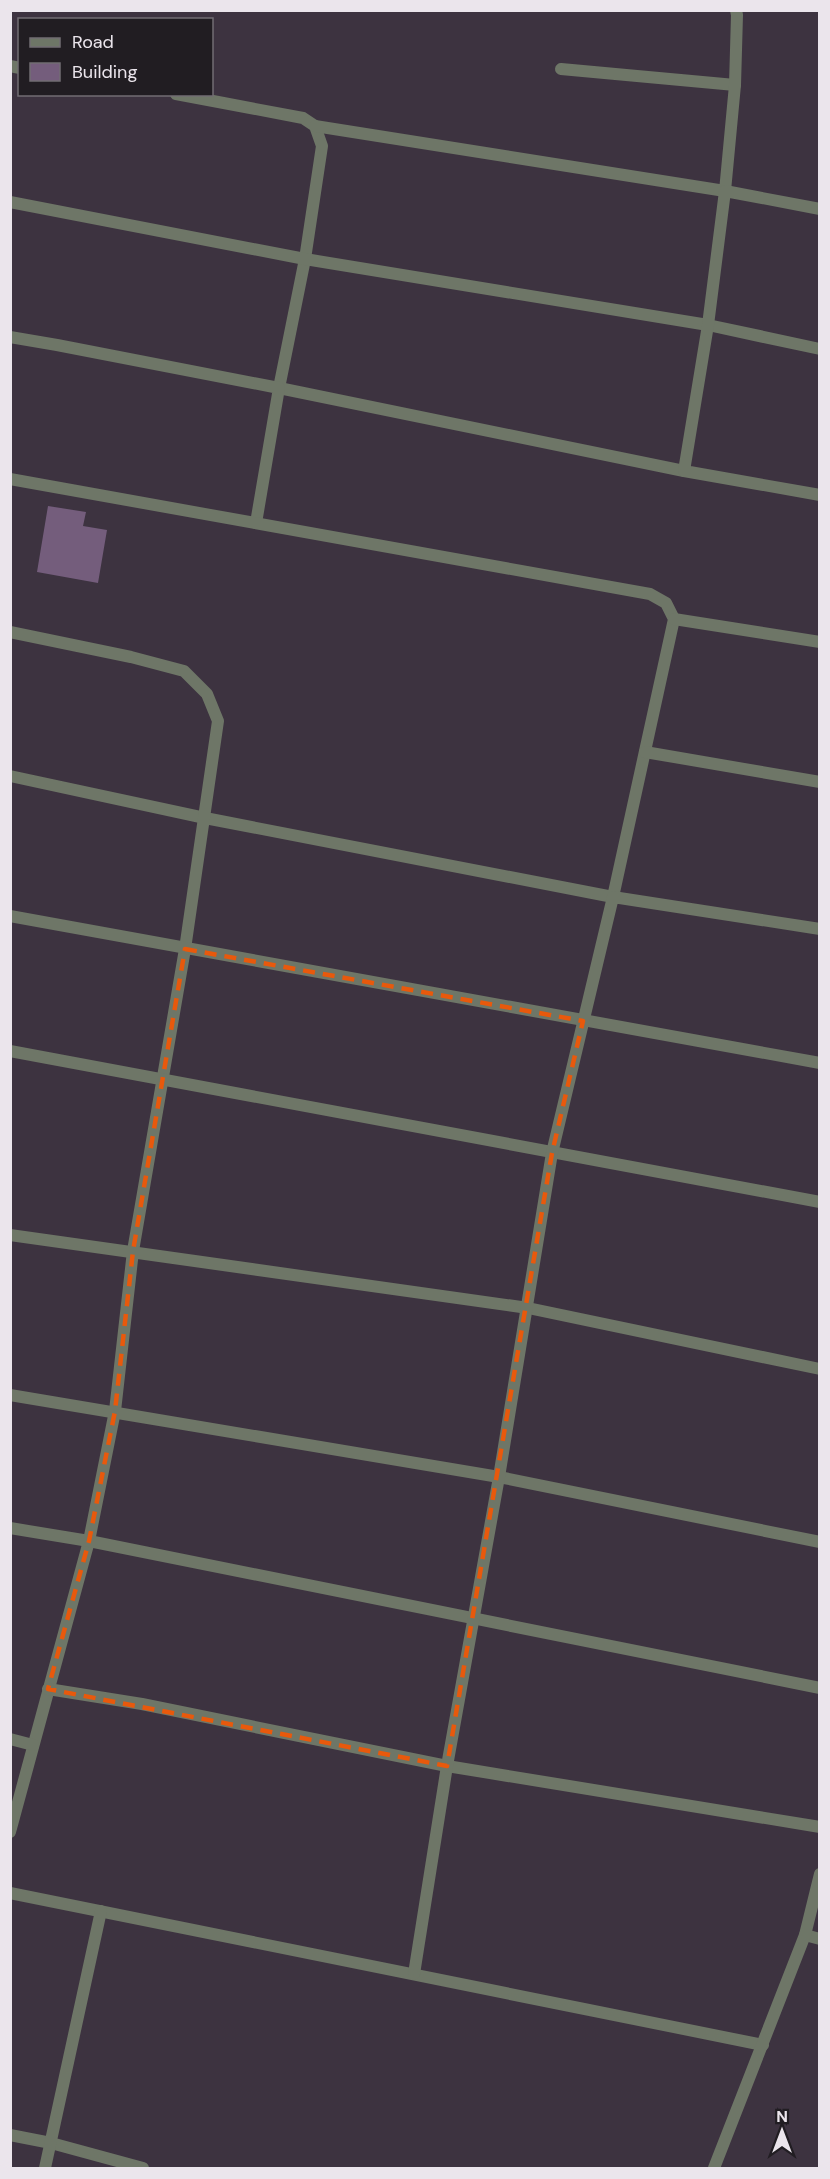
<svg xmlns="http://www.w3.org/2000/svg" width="830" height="2179" viewBox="0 0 830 2179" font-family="'DM Sans',sans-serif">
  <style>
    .building { fill: #745d7c }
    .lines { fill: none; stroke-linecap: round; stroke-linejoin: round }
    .street { stroke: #6e7667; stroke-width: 12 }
    .marked { fill: none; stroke: #e8590c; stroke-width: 4.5; stroke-dasharray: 12 8; stroke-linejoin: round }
  </style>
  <rect width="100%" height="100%" fill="#3d3340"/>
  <!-- building -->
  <path class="building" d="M48 506 86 512 83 526 107 530 98 583 37 572Z"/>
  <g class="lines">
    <!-- street -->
    <g class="street">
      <path d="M10 66 20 68"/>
      <path d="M561 69 735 85"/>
      <path d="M176 94 303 118 315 126 322 146 305 259 279 388 684 471"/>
      <path d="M315 126 725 191 735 85 737 15 736 10"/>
      <path d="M10 202 305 259 708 325 820 349"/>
      <path d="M820 209 725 191 708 325 684 471 820 495"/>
      <path d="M10 337 57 345 279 388 256 523"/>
      <path d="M10 479 650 594 666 603 674 619 613 897 205 818 10 776"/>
      <path d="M674 619 820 642"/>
      <path d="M10 632 131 657 184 671 207 694 218 721 185 949 133 1251 115 1411 89 1541 10 1832"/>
      <path d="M645 752 820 782"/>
      <path d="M10 916 820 1063"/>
      <path d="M10 1051 820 1202"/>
      <path d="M10 1235 528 1308 820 1369"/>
      <path d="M10 1395 499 1477 820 1542"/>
      <path d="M10 1528 89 1541 820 1688"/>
      <path d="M48 1689 142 1704 447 1766 820 1827"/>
      <path d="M10 1739 33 1745"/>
      <path d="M10 1893 763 2045"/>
      <path d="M805 1935 820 1939"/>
      <path d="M414 1974 447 1766 499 1477 552 1153 613 897 820 929"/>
      <path d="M10 2135 51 2143 143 2168"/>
      <path d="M45 2168 101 1911"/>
      <path d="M714 2168 805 1935 820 1874"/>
    </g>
  </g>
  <!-- marked area -->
  <path class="marked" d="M185 949 583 1021 552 1153 447 1766 48 1689 89 1541 115 1411 133 1251Z"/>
  <!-- border -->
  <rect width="830" height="2179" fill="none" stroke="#ebe5ec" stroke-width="24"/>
  <!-- legend -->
  <rect x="18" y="18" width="195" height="78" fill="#211d22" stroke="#726d73" stroke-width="1.5"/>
  <rect x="30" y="38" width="30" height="9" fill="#6e7667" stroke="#726d73" stroke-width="1.5"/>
  <text x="72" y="48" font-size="18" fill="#ebe5ec">Road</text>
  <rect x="30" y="63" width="30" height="18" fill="#745d7c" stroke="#726d73" stroke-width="1.5"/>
  <text x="72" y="78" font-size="18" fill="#ebe5ec">Building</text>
  <!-- north arrow -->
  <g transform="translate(782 2131)" stroke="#211d22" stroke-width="4.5" paint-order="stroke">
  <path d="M0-4.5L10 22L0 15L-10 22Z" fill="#ebe5ec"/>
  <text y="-9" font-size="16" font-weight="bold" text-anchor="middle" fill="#ebe5ec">N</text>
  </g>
</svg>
